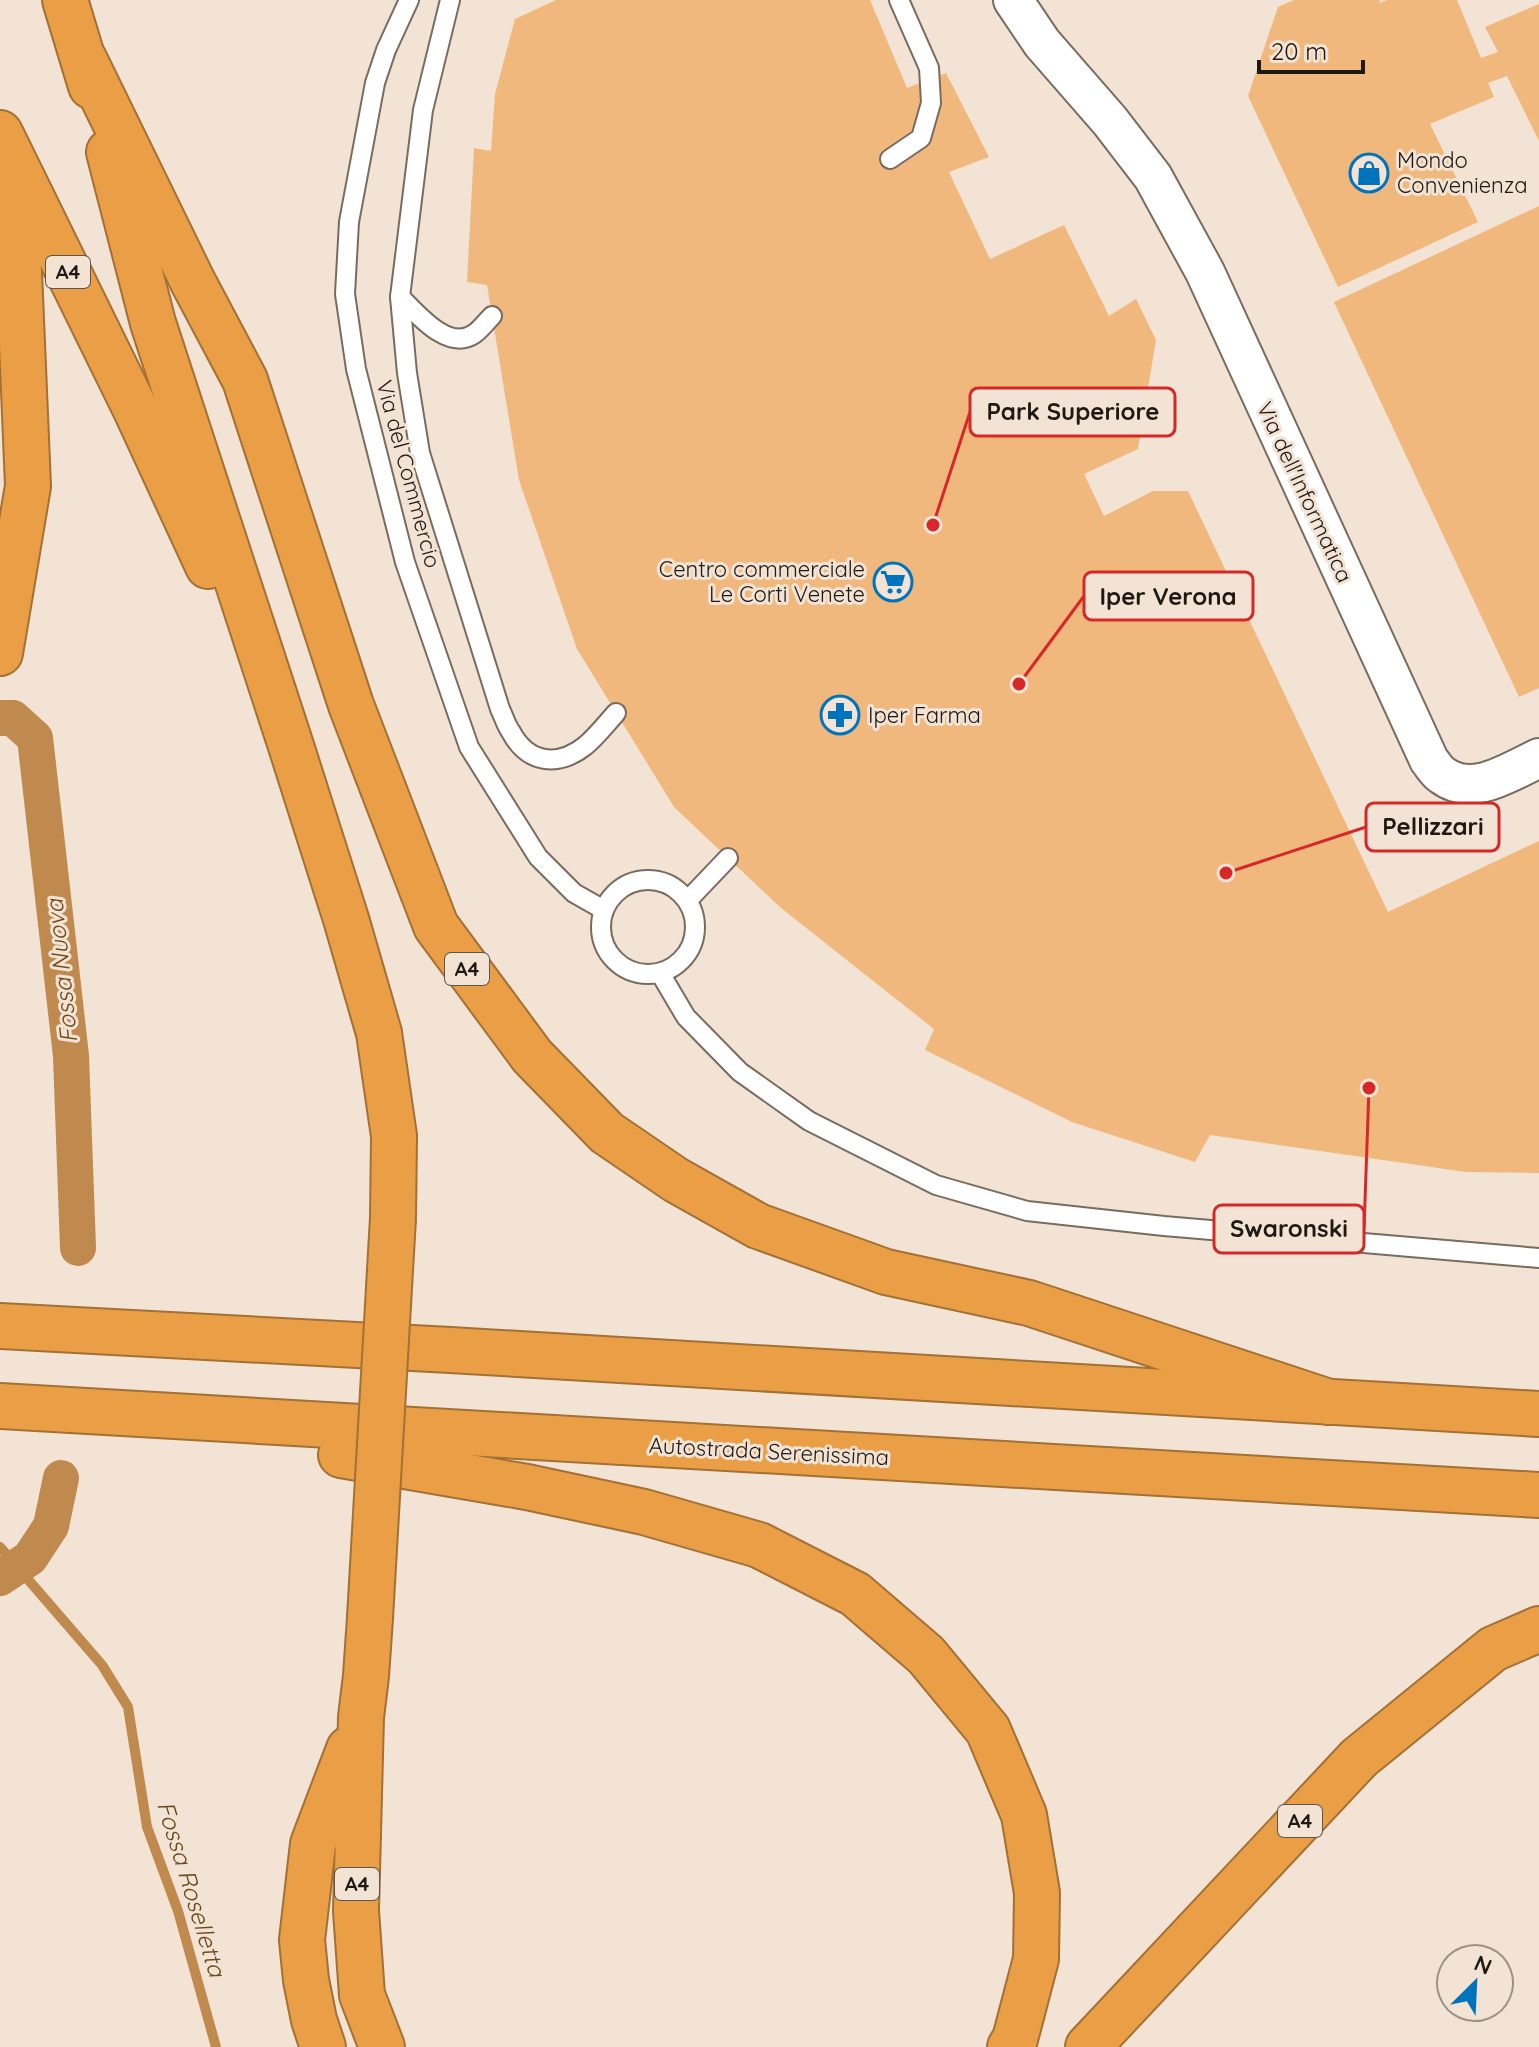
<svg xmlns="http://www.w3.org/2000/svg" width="1539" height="2047" viewBox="0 0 1539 2047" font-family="Quicksand,sans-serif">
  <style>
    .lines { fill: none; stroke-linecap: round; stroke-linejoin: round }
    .stream { stroke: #c08a4f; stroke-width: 10 }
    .canal { stroke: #c08a4f; stroke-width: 36 }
    .building { fill: #f0b87d }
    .lane-casing { stroke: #786c5f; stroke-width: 22 }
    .street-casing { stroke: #786c5f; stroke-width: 42 }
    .highway-casing { stroke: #a37035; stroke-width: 48 }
    .lane { stroke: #fff; stroke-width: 18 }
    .street { stroke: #fff; stroke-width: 38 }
    .highway { stroke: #ea9f47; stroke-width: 44 }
    .highway-bridge-casing { stroke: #a37035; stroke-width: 48; stroke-linecap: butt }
    .highway-bridge { stroke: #ea9f47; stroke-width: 44 }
    .labels { text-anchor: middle; stroke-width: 6; stroke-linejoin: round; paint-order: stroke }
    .shield { fill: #f2e3d4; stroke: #5e564d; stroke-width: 2 }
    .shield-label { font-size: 20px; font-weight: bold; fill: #1e1913 }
    .poi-label { font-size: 22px; fill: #1e1913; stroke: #f2e3d4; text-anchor: start }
    .street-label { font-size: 22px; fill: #1e1913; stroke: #f2e3d4 }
    .water-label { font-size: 24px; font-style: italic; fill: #6e491c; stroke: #f2e3d4 }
    .leader { fill: none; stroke: #d62828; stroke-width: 3 }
    .callout-dot { fill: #d62828; stroke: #f2e3d4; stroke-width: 3 }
    .callout { fill: #f2e3d4; stroke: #d62828; stroke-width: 3 }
    .callout-label { font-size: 24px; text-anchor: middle; font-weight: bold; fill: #1e1913 }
  </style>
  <rect width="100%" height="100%" fill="#f2e3d4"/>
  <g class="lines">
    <!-- stream -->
    <path class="stream" d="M0 1547 102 1665 128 1707 147 1827 178 1911 216 2047"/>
    <!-- canal -->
    <g class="canal">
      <path d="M0 718H13L35 738 71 1056 78 1248"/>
      <path d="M0 1578 30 1558 51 1526 61 1478"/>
    </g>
  </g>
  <!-- building -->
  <g class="building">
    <path d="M556 0H870L907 88 946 73 989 157 949 172 990 259 1064 225 1109 316 1136 299 1156 340 1138 449 1084 474 1104 516 1153 491H1188L1388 912 1539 841V1173L1466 1172 1210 1135 1195 1162 1072 1122 925 1050 934 1029 781 908 674 807 577 649 519 480 487 285 467 282 474 148 491 151 495 94 515 19Z"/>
    <path d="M1294 0H1380L1379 3 1387 0H1457L1481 58 1498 52 1485 27 1539 4V141L1507 76 1488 83 1494 97 1430 124 1478 222 1338 287 1248 96 1278 7Z"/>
    <path d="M1539 206V688L1519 697 1334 302Z"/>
  </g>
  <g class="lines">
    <!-- lane casing -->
    <g class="lane-casing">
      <g id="lane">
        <path d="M409 0 386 50 375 83 349 222 345 294 356 369 405 562 469 747 538 857 574 893 604 910"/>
        <path d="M450 0 423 110 400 297 407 373 420 453 500 709C504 717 506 725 511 732 528 764 558 767 585 746 596 737 606 724 616 713"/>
        <path d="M890 159 921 138 931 103 929 68 899 0"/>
        <path d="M400 297C416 312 447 352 474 334 480 330 486 322 492 316"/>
        <circle cx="648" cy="927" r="47"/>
        <path d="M688 900 728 858"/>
        <path d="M660 973 686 1017 740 1072 809 1121 936 1185 1027 1211 1164 1226 1539 1258"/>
      </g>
    </g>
    <!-- street casing -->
    <g class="street-casing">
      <path id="street" d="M1013 0 1042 43 1110 121 1153 177 1205 272 1429 760C1433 765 1437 772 1442 775 1472 798 1509 772 1539 758"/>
    </g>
    <!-- highway casing -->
    <g class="highway-casing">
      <g id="highway">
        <path d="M65 0 91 86"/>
        <path d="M84 59 193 282 245 380 351 705 436 926 532 1056 607 1133 676 1180 758 1226 886 1272 1029 1303 1329 1402"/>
        <path d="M0 133 136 410 208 566"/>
        <path d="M109 152 153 323 291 746 346 919 379 1033 394 1136 393 1218"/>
        <path d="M0 653 28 486 18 248 4 178"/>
        <path d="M0 1326 450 1350 1539 1414"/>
        <path d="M0 1406 1539 1495"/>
        <path d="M341 1455 527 1487 644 1512 759 1545 855 1594 926 1655 988 1730 1024 1815 1037 1893 1036 1959 1015 2039 1010 2047"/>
        <path d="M370 1618 366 1676 361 1717 356 1911 362 1995 382 2047"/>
        <path d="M323 2047 314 2020 306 1980 302 1940 313 1844 349 1749"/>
        <path d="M1088 2047 1359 1758 1493 1649 1539 1629"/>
      </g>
    </g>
    <!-- lane -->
    <use href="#lane" class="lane"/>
    <!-- street -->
    <use href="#street" class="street"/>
    <!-- highway -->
    <use href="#highway" class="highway"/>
    <!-- highway-bridge casing -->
    <g class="highway-bridge-casing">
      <path id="highway-bridge" d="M370 1618 393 1218"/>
    </g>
    <!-- highway-bridge -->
    <use href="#highway-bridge" class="highway-bridge"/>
  </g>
  <!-- icons -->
  <defs>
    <g id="shop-ring" transform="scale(2)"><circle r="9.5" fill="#f2e3d4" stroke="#0073bd" stroke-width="1.5"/><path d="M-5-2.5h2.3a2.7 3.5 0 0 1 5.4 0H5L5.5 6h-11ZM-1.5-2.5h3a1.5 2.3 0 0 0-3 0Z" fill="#0073bd"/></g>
    <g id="supermarket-ring" transform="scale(2)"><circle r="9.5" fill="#f2e3d4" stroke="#0073bd" stroke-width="1.5"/><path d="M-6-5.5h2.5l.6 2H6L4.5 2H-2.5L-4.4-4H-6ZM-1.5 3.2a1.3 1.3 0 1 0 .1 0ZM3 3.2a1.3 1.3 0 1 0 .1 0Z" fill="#0073bd"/></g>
    <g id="pharmacy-ring" transform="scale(2)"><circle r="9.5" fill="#f2e3d4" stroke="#0073bd" stroke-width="1.5"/><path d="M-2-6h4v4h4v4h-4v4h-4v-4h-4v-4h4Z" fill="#0073bd"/></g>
  </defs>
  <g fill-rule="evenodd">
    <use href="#shop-ring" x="1369" y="173"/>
    <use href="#supermarket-ring" x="893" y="582"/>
    <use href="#pharmacy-ring" x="840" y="715"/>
  </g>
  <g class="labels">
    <!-- shield labels -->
    <g class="shield">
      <rect x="46" y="256" width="44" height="32" rx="6"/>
      <rect x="445" y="953" width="44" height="32" rx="6"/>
      <rect x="1278" y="1805" width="44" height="32" rx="6"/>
      <rect x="335" y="1868" width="44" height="32" rx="6"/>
    </g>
    <g class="shield-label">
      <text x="68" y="279">A4</text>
      <text x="467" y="976">A4</text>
      <text x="1300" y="1828">A4</text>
      <text x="357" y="1891">A4</text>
    </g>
    <!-- poi labels -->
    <g class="poi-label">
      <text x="1397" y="168">Mondo<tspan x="1397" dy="25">Convenienza</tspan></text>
      <text x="865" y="577" text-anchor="end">Centro commerciale<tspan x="865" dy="25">Le Corti Venete</tspan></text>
      <text x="868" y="723">Iper Farma</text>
    </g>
    <!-- street labels -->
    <g class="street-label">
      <text transform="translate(409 474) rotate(75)" y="8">Via del Commercio</text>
      <text transform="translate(1305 492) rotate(65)" y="8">Via dell'Informatica</text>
      <text transform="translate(769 1451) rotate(3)" y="8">Autostrada Serenissima</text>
    </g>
    <!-- water labels -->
    <g class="water-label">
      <text transform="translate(62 971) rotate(-96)" y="8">Fossa Nuova</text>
      <text transform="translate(191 1889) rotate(73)" y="8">Fossa Roselletta</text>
    </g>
  </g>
  <!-- callouts -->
  <path class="leader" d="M933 525L970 412M1019 684L1084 596M1226 873L1366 827M1369 1088L1364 1229"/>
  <g class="callout-dot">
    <circle cx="933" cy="525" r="8"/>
    <circle cx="1019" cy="684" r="8"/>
    <circle cx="1226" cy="873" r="8"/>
    <circle cx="1369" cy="1088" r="8"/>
  </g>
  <g class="callout">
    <rect x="970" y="388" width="205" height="48" rx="8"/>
    <rect x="1084" y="572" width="169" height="48" rx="8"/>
    <rect x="1366" y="803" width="133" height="48" rx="8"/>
    <rect x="1214" y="1205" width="150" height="48" rx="8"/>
  </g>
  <g class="callout-label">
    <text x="1073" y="420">Park Superiore</text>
    <text x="1168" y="605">Iper Verona</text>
    <text x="1433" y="835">Pellizzari</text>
    <text x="1289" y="1237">Swaronski</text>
  </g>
  <!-- north arrow -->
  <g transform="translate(1475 1983) rotate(24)"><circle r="38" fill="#f2e3d4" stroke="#9d9287" stroke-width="2"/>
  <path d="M0-6L14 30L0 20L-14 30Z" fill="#0073bd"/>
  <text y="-12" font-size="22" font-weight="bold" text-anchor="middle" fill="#1e1913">N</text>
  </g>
  <!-- scale -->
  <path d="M1259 60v12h104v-12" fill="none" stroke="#1e1913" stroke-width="4"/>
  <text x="1271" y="60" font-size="24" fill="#1e1913" stroke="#f2e3d4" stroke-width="6" paint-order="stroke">20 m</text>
</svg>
